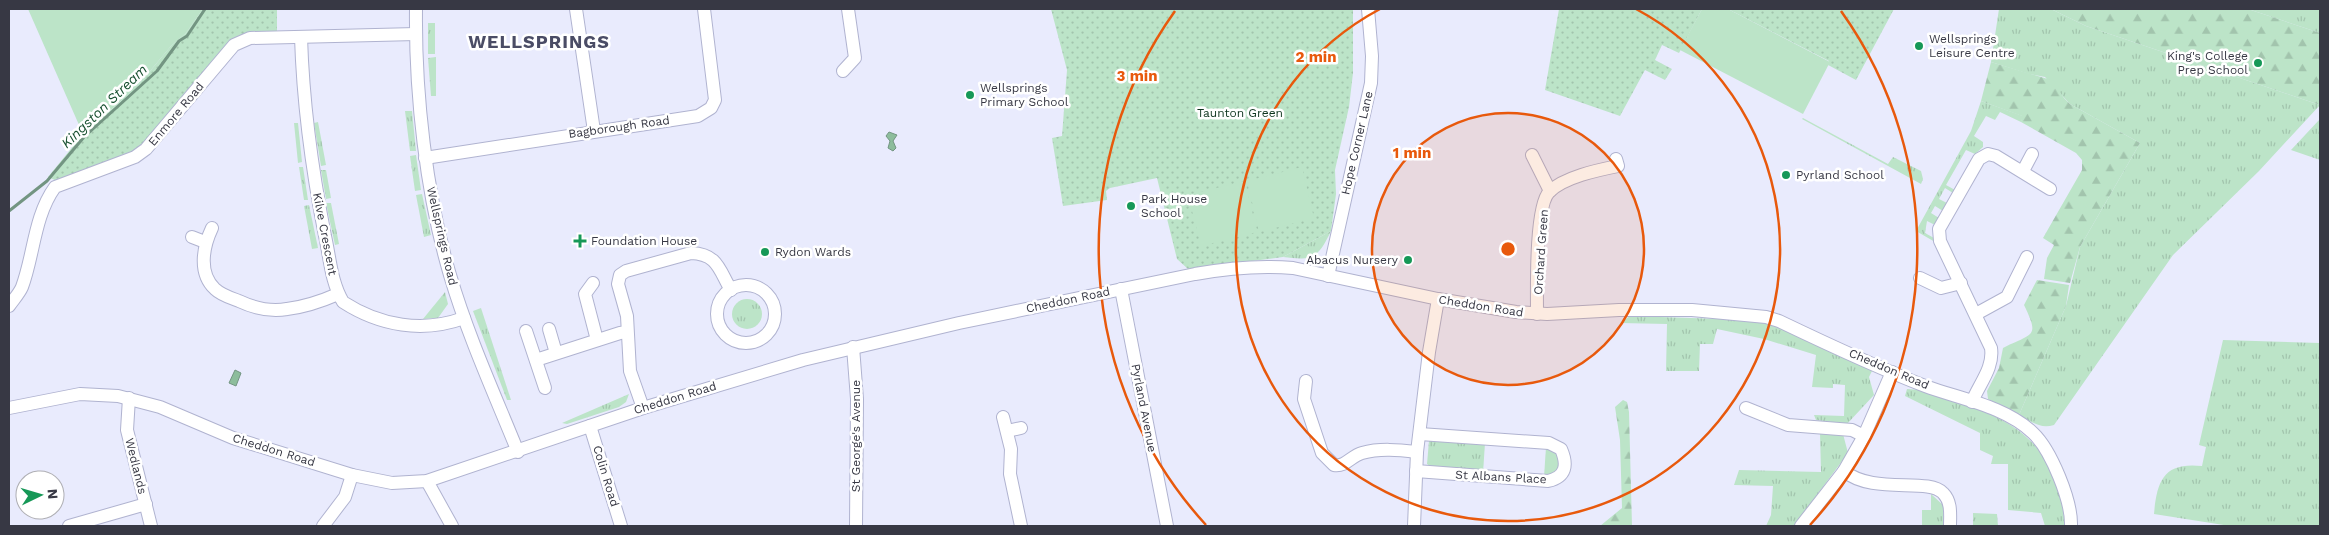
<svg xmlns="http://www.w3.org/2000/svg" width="2329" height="535" viewBox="0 0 2329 535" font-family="'Work Sans',sans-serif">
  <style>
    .grass { fill: url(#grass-tufts) }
    .forest { fill: url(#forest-firs) }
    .park { fill: url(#park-dots) }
    .garden { fill: #bce4c8 }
    .water { fill: #8dbd9c; stroke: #739582 }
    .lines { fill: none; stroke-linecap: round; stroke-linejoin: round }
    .stream { stroke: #739582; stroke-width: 3 }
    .minor-casing { stroke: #b0b3d0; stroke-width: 14 }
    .minor { stroke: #fff; stroke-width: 12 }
    .ring { fill: none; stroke: #e8590c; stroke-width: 2.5 }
    .poi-dot { fill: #169857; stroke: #fff; stroke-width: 2 }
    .labels { text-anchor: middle; stroke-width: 5; stroke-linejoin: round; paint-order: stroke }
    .poi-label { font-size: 12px; fill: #373844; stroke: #fff; text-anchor: start }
    .park-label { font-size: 12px; fill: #0e351e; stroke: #fff }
    .street-label { font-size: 12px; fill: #373844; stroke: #fff }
    .water-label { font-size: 14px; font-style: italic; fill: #174f2f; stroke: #fff }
    .district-label { font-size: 18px; font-weight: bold; letter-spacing: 1px; fill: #4a4c65; stroke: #fff }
    .centre { fill: #e8590c; stroke: #fff; stroke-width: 2.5 }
    .ring-label { font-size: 15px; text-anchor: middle; font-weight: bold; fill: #e8590c; stroke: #fff; stroke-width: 5; stroke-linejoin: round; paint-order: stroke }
  </style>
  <defs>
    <pattern id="grass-tufts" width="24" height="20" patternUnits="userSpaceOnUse" patternTransform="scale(1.25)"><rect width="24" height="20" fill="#bce4c8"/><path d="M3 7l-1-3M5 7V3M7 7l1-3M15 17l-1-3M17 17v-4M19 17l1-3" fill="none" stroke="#a2c4ad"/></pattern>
    <pattern id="forest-firs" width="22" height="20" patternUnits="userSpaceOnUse" patternTransform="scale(1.25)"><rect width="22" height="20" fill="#bce4c8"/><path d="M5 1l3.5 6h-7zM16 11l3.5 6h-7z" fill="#a2c4ad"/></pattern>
    <pattern id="park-dots" width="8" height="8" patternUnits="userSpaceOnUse" patternTransform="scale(1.25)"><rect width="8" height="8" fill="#bce4c8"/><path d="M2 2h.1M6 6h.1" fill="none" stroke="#a2c4ad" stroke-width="1.8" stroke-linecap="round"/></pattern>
  </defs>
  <rect width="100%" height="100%" fill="#e9ebfd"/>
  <!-- grass -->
  <g class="grass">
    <path d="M1999 9H2051L2086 26 2320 105 2259 171 2173 255 2054 425C2040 429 2032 422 2019 415L2066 306 2080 247 2140 143 2070 104 2045 77 2029 74 1991 62Z"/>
    <path d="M2248 9H2320V33Z"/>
    <rect x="428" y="23" width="7" height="31"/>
    <path d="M436 57V96H431L428 58Z"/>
    <path d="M1981 101 2023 116 2021 122 2000 112 1995 120 1986 116 1974 136 1983 142V147L1975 154 1966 150 1946 185 1955 190 1953 193 1945 188 1939 199 1947 203 1943 211 1935 206 1931 213 1939 218 1935 225 1927 221 1925 233 1934 238 1935 242 1916 231 1971 131Z"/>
    <path d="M405 111H412L416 151H410Z"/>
    <path d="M1803 118 1888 164 1893 157 1921 171 1923 179 1921 184 1802 119Z"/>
    <path d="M2320 119V160L2291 150Z"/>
    <path d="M318 122 326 165 321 166 314 123Z"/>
    <path d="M294 123H298L302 162 298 163Z"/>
    <path d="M416 155 421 190 415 191 410 156Z"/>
    <path d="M303 167 308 200H304L299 167Z"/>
    <path d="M321 170H326L331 198 326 199Z"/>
    <path d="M422 194 431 235 424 237 416 195Z"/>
    <path d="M326 203H331L339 244 335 245Z"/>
    <path d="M309 205 318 248 312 249 304 206Z"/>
    <path d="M1331 231C1318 258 1313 261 1283 257Z"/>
    <path d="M445 292 448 304 438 318 423 319Z"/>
    <circle cx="747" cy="314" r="15"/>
    <path d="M481 308 511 400H507L473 311Z"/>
    <path d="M1630 316 1752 320 1793 332 1873 369 1869 377 1874 395 1847 424 1816 420 1814 415 1844 416 1845 385 1833 384V388L1812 387 1816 355 1764 339 1717 329 1713 344H1700L1699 371H1666L1667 324 1620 323Z"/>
    <path d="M2223 340 2320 343V526H2230L2154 514C2157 480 2164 462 2202 466L2206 447 2199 445Z"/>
    <path d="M1907 389 1921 390C2001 415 2056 430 2065 526H2045L2041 513 2008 510V464H1991L1993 456 1980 450V433L1905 396Z"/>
    <path d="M629 394 626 402 619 407 567 424 562 423Z"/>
    <path d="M1820 433 1843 434 1848 453 1794 526H1766L1771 515 1773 486 1734 485 1739 470 1821 472Z"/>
    <path d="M1434 440 1485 443 1483 473 1433 468 1427 464 1429 441Z"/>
    <path d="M1931 494 1943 505 1944 526H1922V510H1931Z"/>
    <path d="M1973 513 1997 514 1998 526H1973Z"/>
  </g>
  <!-- forest -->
  <g class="forest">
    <path d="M2051 9H2248L2320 33V105L2086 26Z"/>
    <path d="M1991 62 2051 80 2064 98 2070 104 2140 143 2080 247 2070 283 2044 279 2047 258 2054 245 2043 238 2082 170V160L2076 153 2021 122 2022 116 1981 101Z"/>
    <path d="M2037 280 2069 285 2066 306 2019 415 1988 399 1987 391 1999 368 2003 348C2033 333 2040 338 2024 305Z"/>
    <path d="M1623 400 1627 402 1629 412 1632 526H1600L1622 508 1620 440 1615 407Z"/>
  </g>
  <!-- park -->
  <g class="park">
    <path d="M203 9H277V31C260 32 245 31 231 41L141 148 57 181 48 177 83 134 135 89 171 46 186 33Z"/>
    <path d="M1051 9H1353V73L1349 107 1335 170 1336 194 1331 231 1283 257 1188 269 1177 259 1157 178 1110 188 1106 191 1107 200 1063 206 1052 138 1062 136 1067 70Z"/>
    <path d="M1559 9H1702L1679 53 1662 45 1655 60 1672 69 1665 80 1645 70 1620 116 1545 90Z"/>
    <path d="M1728 9H1894L1856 80 1830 66 1828 65 1829 61Z"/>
  </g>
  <!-- garden -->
  <g class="garden">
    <path d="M28 9H203L186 33 171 46 135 89 83 134Z"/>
    <path d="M1702 9H1728L1830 62 1803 114 1680 50Z"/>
    <path d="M1302 167 1314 218 1259 232 1247 181Z"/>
    <path d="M1245 181 1257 232 1201 246 1188 195Z"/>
    <path d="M1546 447 1552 448 1561 458 1558 473 1544 477Z"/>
  </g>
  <!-- water -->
  <g class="water">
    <path d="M889 132 897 135 893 141 896 148 893 151 888 148 890 141 886 136Z"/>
    <path d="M235 370 241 373 236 386 229 383Z"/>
  </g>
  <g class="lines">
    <!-- stream -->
    <path class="stream" d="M9 211 47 181 84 137 157 71 179 41 187 36 205 9"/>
    <!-- minor casing -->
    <g class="minor-casing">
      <g id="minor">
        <path d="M416 9C415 93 426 194 450 275 468 336 494 393 518 452"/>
        <path d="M576 9 594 131"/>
        <path d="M301 37C303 104 312 170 325 236 330 258 331 282 343 302 380 326 423 333 464 318"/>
        <path d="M843 71 855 58 848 9"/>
        <path d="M1532 155 1550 191"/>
        <path d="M425 158 698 116 711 108 715 100 704 9"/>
        <path d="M2023 171 2032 154"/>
        <path d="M212 228C203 247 198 273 215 289 221 295 231 298 239 301 254 308 270 312 287 309 304 307 322 301 338 294"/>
        <path d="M192 237 205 242"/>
        <path d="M1328 276 1371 83 1372 56 1368 9"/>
        <path d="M1920 278 1941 288 1961 283"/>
        <path d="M593 283 585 294 597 340"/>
        <circle cx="746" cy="314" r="29"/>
        <path d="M1121 289 1167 526"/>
        <path d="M9 306C13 300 19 294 22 287 34 255 34 216 55 187L135 157 146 149 234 45 250 38 416 34"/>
        <path d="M1537 314C1537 291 1535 207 1549 192 1564 177 1598 170 1618 166L1616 159"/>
        <path d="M1976 314 2007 297 2027 257"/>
        <path d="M549 329 556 353"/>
        <path d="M526 331 545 388"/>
        <path d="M853 347 857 399 856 526"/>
        <path d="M536 360 620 333 627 332"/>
        <path d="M1306 381 1304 399 1322 453 1334 465C1346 467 1351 456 1362 453 1380 448 1399 450 1417 452"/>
        <path d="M129 398 127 430 151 526"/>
        <path d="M1972 402C1979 384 1994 368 1991 348L1940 241 1939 229 1979 159 1988 154 1996 156 2050 189"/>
        <path d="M9 408 80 394 118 396 160 407 233 438 352 475 392 483 427 481 643 408 803 360 959 323 1195 274C1228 268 1259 265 1293 268L1438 299 1516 312 1547 314 1619 310H1692L1766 317 1779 321C1827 344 1876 367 1925 386 1960 399 2005 406 2033 433 2051 450 2072 501 2071 526"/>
        <path d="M643 408 630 371 627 316 618 284 620 275 626 271 691 253C718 254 719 270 731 290"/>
        <path d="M1746 408 1788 425 1852 430 1864 436"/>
        <path d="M1003 417 1011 449 1010 474 1021 526"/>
        <path d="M590 426 621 526"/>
        <path d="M1007 431 1021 428"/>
        <path d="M1416 471 1548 481C1566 477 1568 465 1561 449L1549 443 1420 434"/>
        <path d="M1844 471C1873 495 1928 477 1943 493 1952 502 1950 515 1950 526"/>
        <path d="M427 481 452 526"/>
        <path d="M69 526 146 504"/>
        <path d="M323 526 345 497 352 475"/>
        <path d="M1414 526 1417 452 1429 352 1438 299"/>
        <path d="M1801 526 1844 471 1864 436 1892 372"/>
      </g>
    </g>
    <!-- minor -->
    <use href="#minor" class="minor"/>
  </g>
  <!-- distance rings -->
  <circle cx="1508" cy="249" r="136" fill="#e8590c" fill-opacity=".12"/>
  <g class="ring">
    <circle cx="1508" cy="249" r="136"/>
    <path d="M1636 9A272 272 0 1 1 1380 9"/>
    <path d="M1206 525A409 409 0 0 1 1175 11M1841 11A409 409 0 0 1 1810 525"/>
  </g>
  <!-- markers -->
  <g class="poi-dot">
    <circle cx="1919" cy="46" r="5"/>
    <circle cx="2258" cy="63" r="5"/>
    <circle cx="970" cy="95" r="5"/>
    <circle cx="1786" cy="175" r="5"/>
    <circle cx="1131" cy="206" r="5"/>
    <path d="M577.5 233.5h5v5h5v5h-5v5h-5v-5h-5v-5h5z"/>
    <circle cx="765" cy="252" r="5"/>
    <circle cx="1408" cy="260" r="5"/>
  </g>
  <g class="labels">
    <!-- poi labels -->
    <g class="poi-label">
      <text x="1929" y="43">Wellsprings<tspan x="1929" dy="14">Leisure Centre</tspan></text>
      <text x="2248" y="60" text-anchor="end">King's College<tspan x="2248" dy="14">Prep School</tspan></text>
      <text x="980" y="92">Wellsprings<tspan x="980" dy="14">Primary School</tspan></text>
      <text x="1796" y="179">Pyrland School</text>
      <text x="1141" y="203">Park House<tspan x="1141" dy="14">School</tspan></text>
      <text x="591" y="245">Foundation House</text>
      <text x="775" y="256">Rydon Wards</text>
      <text x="1398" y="264" text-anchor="end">Abacus Nursery</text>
    </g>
    <!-- park labels -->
    <g class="park-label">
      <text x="1240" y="117">Taunton Green</text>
    </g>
    <!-- street labels -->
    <g class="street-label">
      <text transform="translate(176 114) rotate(-50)" y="4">Enmore Road</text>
      <text transform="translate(619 127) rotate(-8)" y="4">Bagborough Road</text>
      <text transform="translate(1357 143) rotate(-77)" y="4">Hope Corner Lane</text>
      <text transform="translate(325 234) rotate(79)" y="4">Kilve Crescent</text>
      <text transform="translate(442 236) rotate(77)" y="4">Wellsprings Road</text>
      <text transform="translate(1541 252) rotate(-86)" y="4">Orchard Green</text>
      <text transform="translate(1068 300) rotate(-12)" y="4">Cheddon Road</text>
      <text transform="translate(1481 306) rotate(9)" y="4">Cheddon Road</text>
      <text transform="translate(1889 369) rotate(23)" y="4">Cheddon Road</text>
      <text transform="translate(675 398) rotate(-17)" y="4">Cheddon Road</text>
      <text transform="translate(1144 408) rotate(79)" y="4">Pyrland Avenue</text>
      <text transform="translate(856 436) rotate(-90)" y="4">St George's Avenue</text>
      <text transform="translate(274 450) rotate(17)" y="4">Cheddon Road</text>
      <text transform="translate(136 466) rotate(76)" y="4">Wedlands</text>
      <text transform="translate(606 476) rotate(73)" y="4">Colin Road</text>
      <text transform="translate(1501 477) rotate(3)" y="4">St Albans Place</text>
    </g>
    <!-- water labels -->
    <g class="water-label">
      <text transform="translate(104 106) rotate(-44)" y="5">Kingston Stream</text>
    </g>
    <!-- district labels -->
    <g class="district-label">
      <text x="539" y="48">WELLSPRINGS</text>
    </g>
  </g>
  <circle cx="1508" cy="249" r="8" class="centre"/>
  <g class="ring-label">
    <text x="1316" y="62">2 min</text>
    <text x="1137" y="81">3 min</text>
    <text x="1412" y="158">1 min</text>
  </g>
  <!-- border -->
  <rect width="2329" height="535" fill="none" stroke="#373844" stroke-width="20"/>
  <!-- north arrow -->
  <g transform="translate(40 495) rotate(85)"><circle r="24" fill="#ffffff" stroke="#afafb4"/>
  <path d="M0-4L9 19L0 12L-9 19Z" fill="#169857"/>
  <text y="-8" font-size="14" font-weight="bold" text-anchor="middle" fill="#373844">N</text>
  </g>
</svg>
